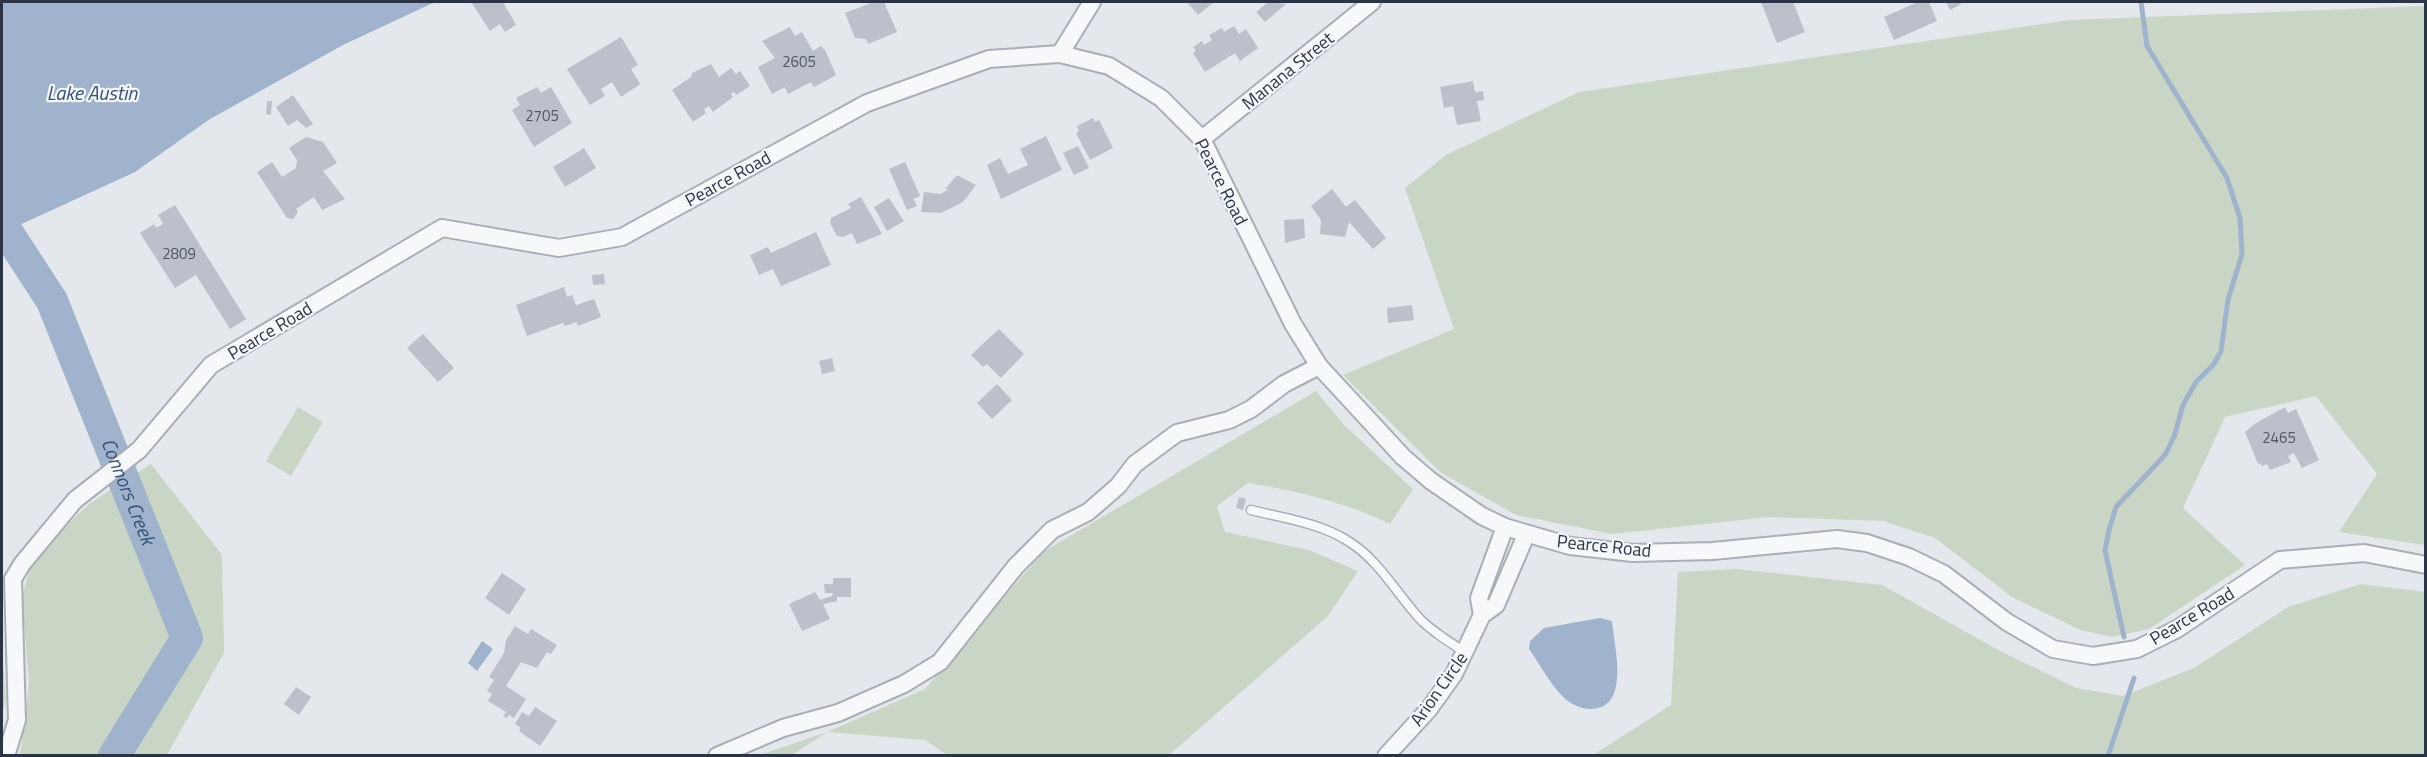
<svg xmlns="http://www.w3.org/2000/svg" width="2427" height="757" viewBox="0 0 2427 757" font-family="'Titillium Web',sans-serif">
  <style>
    .green { fill: #c9d6c5 }
    .water { fill: #9fb4cc }
    .lines { fill: none; stroke-linecap: round; stroke-linejoin: round }
    .stream { stroke: #9fb4cc; stroke-width: 5 }
    .river { stroke: #9fb4cc; stroke-width: 32 }
    .building { fill: #bbc0ca }
    .lane-casing { stroke: #a9aeb7; stroke-width: 11 }
    .street-casing { stroke: #a9aeb7; stroke-width: 20 }
    .lane { stroke: #f7f8fa; stroke-width: 8 }
    .street { stroke: #f7f8fa; stroke-width: 16 }
    .labels { text-anchor: middle; stroke-width: 4.5; stroke-linejoin: round; paint-order: stroke }
    .number-label { font-size: 15px; fill: #4f5766 }
    .street-label { font-size: 18px; fill: #2b3445; stroke: #f4f6f9 }
    .water-label { font-size: 20px; font-style: italic; fill: #34527a; stroke: #f4f6f9 }
  </style>
  <rect width="100%" height="100%" fill="#e4e7ec"/>
  <!-- green -->
  <g class="green">
    <path d="M2425 6V545L2339 532 2377 474 2316 396 2225 417 2183 508 2245 565 2149 629 2113 637 2080 630 2012 597 1935 538 1883 521 1769 517 1612 534 1516 515 1440 472 1343 375 1454 329 1405 188 1446 155 1579 92 2070 20Z"/>
    <path d="M1316 391 1344 425 1413 489 1390 524C1345 502 1297 491 1248 483L1217 506 1225 532 1309 550 1358 571 1328 616 1169 755H947L925 740 827 732 792 755 757 756 827 732 925 689 1043 552Z"/>
    <path d="M298 407 323 422 291 476 266 461Z"/>
    <path d="M151 464 222 555 224 653 167 755 20 756 29 684 22 598 32 559 89 504Z"/>
    <path d="M1736 569 1882 585 2002 652 2076 688 2123 696 2194 668 2288 607 2360 584 2425 592V755H1593L1671 705 1678 572Z"/>
    <path d="M2 651 6 699 2 719Z"/>
  </g>
  <!-- water -->
  <g class="water">
    <path d="M2 2H435L343 45 210 119 135 172 2 233Z"/>
    <path d="M1600 618 1612 621C1614 645 1629 701 1598 708 1588 711 1576 707 1568 701 1555 692 1539 663 1529 649L1530 641 1544 628Z"/>
    <path d="M482 641 493 649 477 671 468 663Z"/>
  </g>
  <g class="lines">
    <!-- stream -->
    <g class="stream">
      <path d="M2124 637 2105 550 2109 530 2116 507 2165 455 2174 437 2183 405 2196 382 2214 364 2221 351 2228 300 2242 254 2240 218 2227 178 2147 46 2141 2"/>
      <path d="M2108 756 2134 678"/>
    </g>
    <!-- river -->
    <path class="river" id="s1" d="M2 224 52 301 187 638 114 756"/>
  </g>
  <!-- building -->
  <g class="building">
    <path d="M471 2H503L516 25 505 32 500 24 490 31Z"/>
    <path d="M874 2H884L897 32 868 44 866 39 855 38 845 13Z"/>
    <path d="M1187 2H1214L1198 15Z"/>
    <path d="M1268 2 1286 4 1265 22 1256 12Z"/>
    <path d="M1761 2H1793L1805 32 1777 43Z"/>
    <path d="M1918 2H1929L1937 21 1894 40 1884 17Z"/>
    <path d="M1946 2H1960L1961 4 1950 10Z"/>
    <path d="M1234 26 1239 34 1246 29 1258 48 1240 61 1235 53 1205 72 1193 53 1196 51 1193 47 1202 41 1204 45 1212 40 1209 35 1222 28 1224 32Z"/>
    <path d="M790 27 795 36 802 32 813 51 821 46 825 50 836 75 814 87 811 82 788 94 785 87 772 94 758 67 775 58 762 41Z"/>
    <path d="M621 37 638 65 631 69 640 84 621 97 612 82 601 89 605 96 590 105 567 69Z"/>
    <path d="M711 64 719 77 731 68 736 74 740 71 750 86 736 95 734 92 731 94 733 97 713 112 709 106 704 109 706 113 693 122 672 90 691 77 692 73Z"/>
    <path d="M1473 81 1475 92 1483 91 1484 100 1477 101 1481 121 1457 125 1453 106 1444 108 1440 87Z"/>
    <path d="M537 87 541 93 551 87 572 123 534 147 512 110 520 105 516 98Z"/>
    <path d="M293 95 313 124 306 128 297 120 288 126 276 107Z"/>
    <path d="M267 101H272L271 115 266 114Z"/>
    <path d="M1093 118 1095 122 1099 120 1113 148 1090 160 1076 133 1079 131 1077 126Z"/>
    <path d="M1046 136 1062 170 1001 199 987 165 1000 158 1008 174 1028 165 1020 149Z"/>
    <path d="M306 137 323 142 337 163 323 171 345 199 322 210 314 197 296 209 298 212 293 219 287 218 257 172 272 162 282 177 296 168 297 160 289 148Z"/>
    <path d="M1078 146 1089 168 1074 175 1063 153Z"/>
    <path d="M584 148 596 168 565 187 553 167Z"/>
    <path d="M905 162 920 196 913 199 917 206 907 210 889 169Z"/>
    <path d="M957 175 976 185 963 202 941 213 921 212 924 192 940 194 948 190 946 188Z"/>
    <path d="M1332 189 1346 207 1355 200 1386 238 1373 249 1349 222 1345 237 1320 234 1321 220 1311 206Z"/>
    <path d="M861 197 882 234 857 244 852 233 843 237 837 236 830 223 831 218 851 208 848 204Z"/>
    <path d="M889 198 904 221 887 231 874 207Z"/>
    <path d="M175 205 246 319 230 329 196 275 175 288 140 233 154 224 156 228 163 224 158 215Z"/>
    <path d="M1304 219 1305 238 1285 243 1284 220Z"/>
    <path d="M816 232 831 265 781 286 773 269 759 275 750 255 768 247 771 253Z"/>
    <path d="M604 274 605 284 593 285 592 275Z"/>
    <path d="M564 287 567 297 572 295 576 305 594 299 601 317 578 326 576 322 565 326 563 323 527 336 516 305Z"/>
    <path d="M1412 305 1414 320 1388 323 1387 308Z"/>
    <path d="M999 329 1024 354 1001 378 987 364 983 367 971 355Z"/>
    <path d="M423 334 454 368 438 382 407 348Z"/>
    <path d="M832 358 835 371 822 374 819 361Z"/>
    <path d="M997 384 1012 400 992 419 977 403Z"/>
    <path d="M2285 407 2288 413 2296 409 2319 460 2302 468 2294 453 2288 456 2291 462 2270 470 2267 464 2262 466 2260 463 2258 464 2245 432 2256 423Z"/>
    <path d="M1239 497 1246 499 1243 510 1236 508Z"/>
    <path d="M502 573 526 589 509 615 485 598Z"/>
    <path d="M833 578H851V597H837V601L823 604 830 619 802 631 789 604 815 592 820 600 832 596 833 593H825L824 584H833Z"/>
    <path d="M515 626 528 634 531 629 557 645 551 654 547 652 537 668 521 662 506 686 526 699 514 718 509 715 507 718 503 716 506 712 488 701 492 694 487 691 494 680 489 677 504 653 506 640Z"/>
    <path d="M296 687 311 697 299 715 284 704Z"/>
    <path d="M535 707 557 721 540 746 519 731 521 728 515 724 522 712 529 716Z"/>
  </g>
  <g class="lines">
    <!-- lane casing -->
    <g class="lane-casing">
      <path id="lane" d="M1251 510C1283 518 1320 523 1348 541 1379 560 1396 593 1420 619 1433 632 1449 642 1465 652"/>
    </g>
    <!-- street casing -->
    <g class="street-casing">
      <g id="street">
        <path d="M1060 54 1092 2"/>
        <path d="M1202 139 1372 2"/>
        <path d="M1482 615 1479 598 1505 527"/>
        <path d="M6 756 17 720 13 579 22 564 75 500 139 450 211 365 442 228 559 248 622 237 867 103 989 59 1060 54 1109 66 1161 98 1202 139 1293 324 1319 366 1403 457 1431 481 1482 516 1505 527 1570 546 1633 553 1713 551 1837 539 1867 543 1909 557 1944 574 2007 622 2053 649 2093 656 2137 649 2177 629 2280 560 2364 553 2426 565"/>
        <path d="M717 756 783 728 838 713 904 684 940 662 1016 566 1052 530 1088 512 1118 486 1135 464 1177 433 1229 420 1251 409 1284 384 1319 366"/>
        <path d="M1386 756 1429 709 1454 674 1482 615 1496 605 1526 535"/>
      </g>
    </g>
    <!-- lane -->
    <use href="#lane" class="lane"/>
    <!-- street -->
    <use href="#street" class="street"/>
  </g>
  <g class="labels">
    <!-- number labels -->
    <g class="number-label">
      <text x="799" y="67">2605</text>
      <text x="542" y="121">2705</text>
      <text x="179" y="259">2809</text>
      <text x="2279" y="443">2465</text>
    </g>
    <!-- street labels -->
    <g class="street-label">
      <text transform="translate(1288 71) rotate(-39)" y="6">Manana Street</text>
      <text transform="translate(728 179) rotate(-29)" y="6">Pearce Road</text>
      <text transform="translate(1221 182) rotate(63)" y="6">Pearce Road</text>
      <text transform="translate(270 331) rotate(-31)" y="6">Pearce Road</text>
      <text transform="translate(1604 546) rotate(6)" y="6">Pearce Road</text>
      <text transform="translate(2192 616) rotate(-31)" y="6">Pearce Road</text>
      <text transform="translate(1439 689) rotate(-55)" y="6">Arion Circle</text>
    </g>
    <!-- water labels -->
    <g class="water-label">
      <text x="92" y="100">Lake Austin</text>
      <text dy="7" stroke="none"><textPath href="#s1" startOffset="297">Connors Creek</textPath></text>
    </g>
  </g>
  <!-- border -->
  <rect width="2427" height="757" fill="none" stroke="#2b3445" stroke-width="6"/>
</svg>
